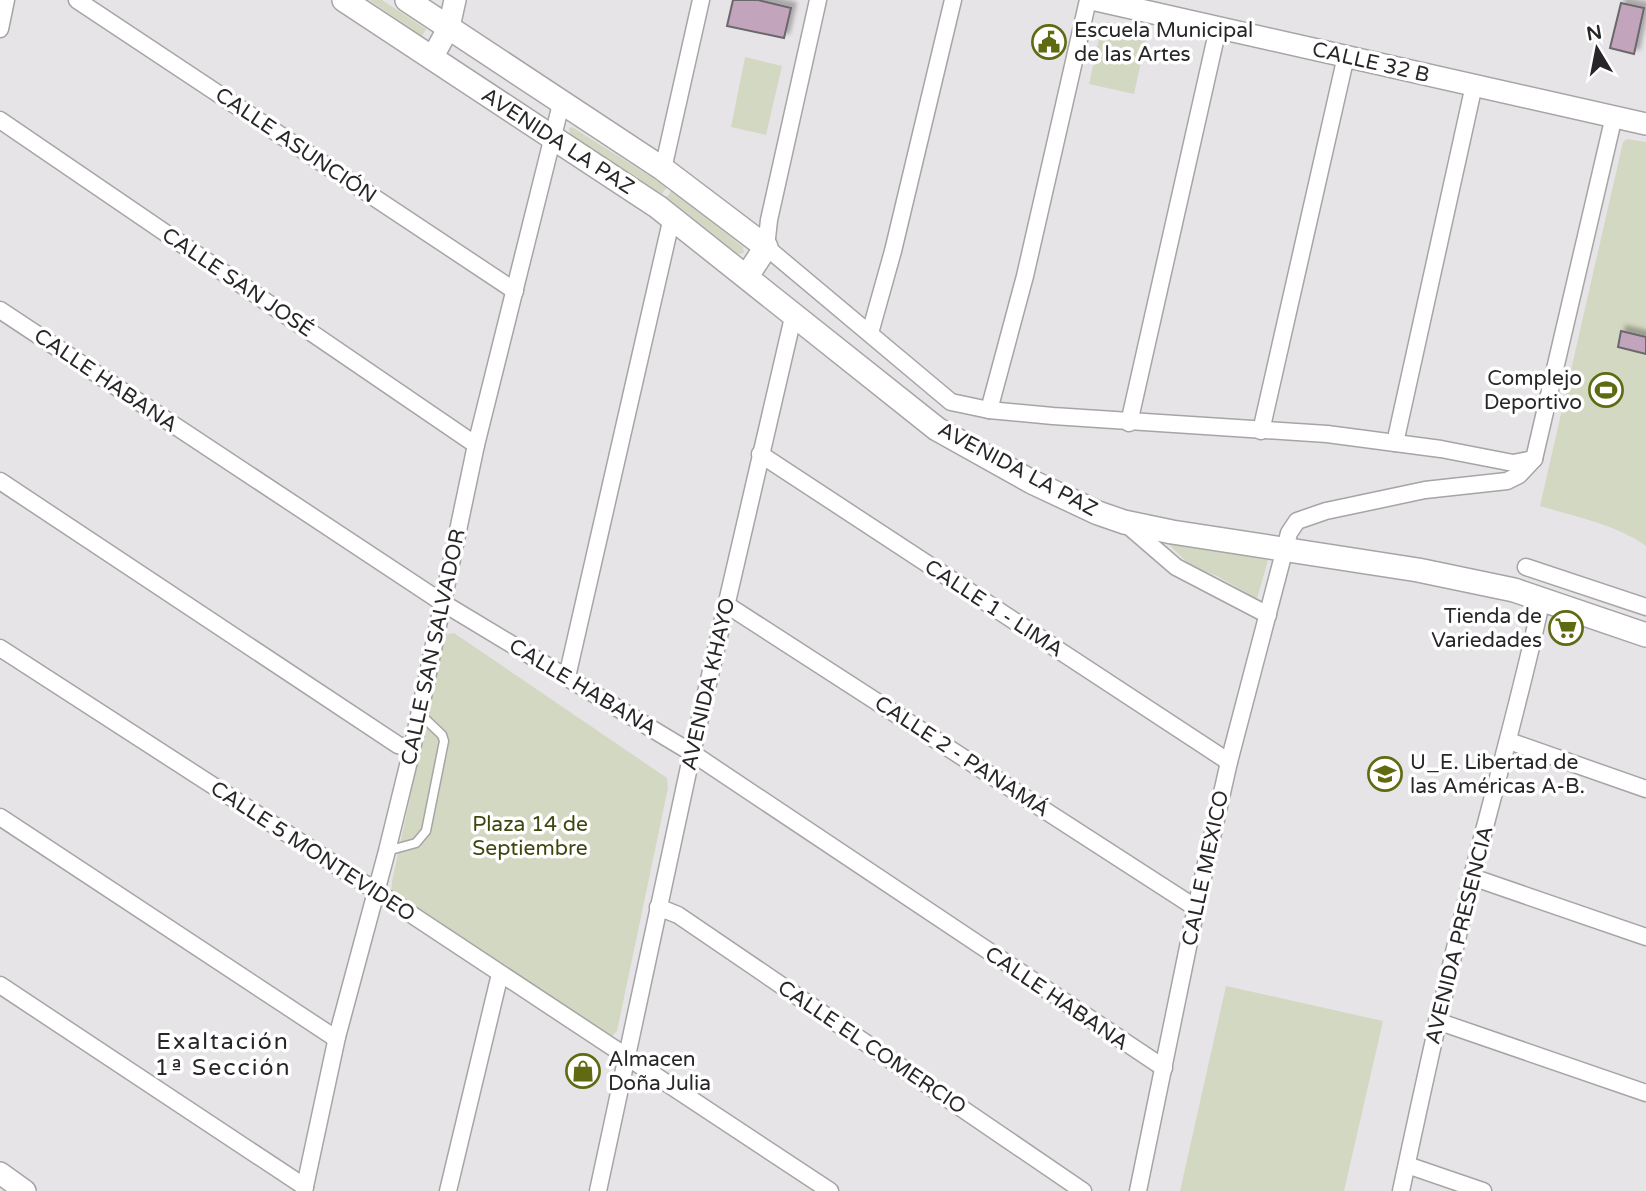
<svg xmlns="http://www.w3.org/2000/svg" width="1646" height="1191" viewBox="0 0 1646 1191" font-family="'Varela Round',sans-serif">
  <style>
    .green { fill: #d3d8c2 }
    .building { fill: #c2a4bd; stroke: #6b686a; stroke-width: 2; filter: url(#shadow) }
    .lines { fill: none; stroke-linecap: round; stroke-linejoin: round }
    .service-casing { stroke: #a7a4a6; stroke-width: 11 }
    .minor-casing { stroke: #a7a4a6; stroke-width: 19 }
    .tertiary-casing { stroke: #a7a4a6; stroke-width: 24 }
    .secondary-casing { stroke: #a7a4a6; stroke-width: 26 }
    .service { stroke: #fff; stroke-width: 8 }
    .minor { stroke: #fff; stroke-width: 16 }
    .tertiary { stroke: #fff; stroke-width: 21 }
    .secondary { stroke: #fff; stroke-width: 23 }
    .labels { text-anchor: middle; stroke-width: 7; stroke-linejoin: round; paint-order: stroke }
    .poi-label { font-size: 21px; fill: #282728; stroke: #fff; text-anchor: start }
    .street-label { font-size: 21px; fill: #282728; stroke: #fff }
    .park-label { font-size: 21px; fill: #3e460d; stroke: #fff }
    .neighbourhood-label { font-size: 23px; letter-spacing: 2px; fill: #282728; stroke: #fff }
  </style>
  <defs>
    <filter id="shadow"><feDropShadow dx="5" dy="-5" stdDeviation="2" flood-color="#0004"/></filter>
  </defs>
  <rect width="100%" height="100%" fill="#e7e4e7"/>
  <!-- green -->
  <g class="green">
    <path d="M369 0H382L426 29 422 36Z"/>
    <path d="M1107 22 1148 31 1134 94 1089 84 1102 25Z"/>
    <path d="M745 57 782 66 766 135 731 127Z"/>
    <path d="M572 127 667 187 662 194 570 135 569 128Z"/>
    <path d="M1627 139 1646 142V546C1615 524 1576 517 1540 506L1623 142Z"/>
    <path d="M672 190 743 247 744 253 738 254 667 197Z"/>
    <path d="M1163 539 1268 560 1257 599 1217 576 1191 566Z"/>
    <path d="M454 633 667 778 668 788 617 1031 609 1039 391 896 392 881 445 635Z"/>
    <path d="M1226 986 1383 1021 1344 1191H1180Z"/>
  </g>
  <!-- building -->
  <g class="building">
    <path d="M733 0H758L791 8 784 38 727 26Z"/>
    <path d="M1621 3 1644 8 1634 54 1610 48Z"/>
    <path d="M1621 331 1646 337V354L1618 347Z"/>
  </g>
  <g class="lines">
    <!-- service casing -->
    <g class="service-casing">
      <path id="service" d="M387 851 416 843 426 831 444 741 442 735 419 713"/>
    </g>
    <!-- minor casing -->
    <g class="minor-casing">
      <g id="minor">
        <path d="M77 0 515 291"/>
        <path d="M818 0 769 220 766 247 951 402 989 410 1053 416 1327 434 1441 449 1513 463 1534 459"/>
        <path d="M0 29 6 0"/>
        <path d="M0 120 476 445"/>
        <path d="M663 169 701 0"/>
        <path d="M0 310 443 603 692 753 1164 1068"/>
        <path d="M870 333 893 251 953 0"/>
        <path d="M989 410 1025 276 1088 0"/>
        <path d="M1129 423 1218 28"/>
        <path d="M1261 431 1346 56"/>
        <path d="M1395 443 1474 85"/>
        <path d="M760 454 1229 762"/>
        <path d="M1534 459 1614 116"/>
        <path d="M0 481 398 745 412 749"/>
        <path d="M1125 523 1176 567 1268 615"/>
        <path d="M1526 567 1646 607"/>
        <path d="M727 605 1196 908"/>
        <path d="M0 648 376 891 830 1191"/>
        <path d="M567 677 672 217"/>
        <path d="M1509 741 1646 789"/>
        <path d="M0 817 332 1036 337 1037"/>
        <path d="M1472 877 1646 937"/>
        <path d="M658 907 678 915 1083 1191"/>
        <path d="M0 985 305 1187"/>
        <path d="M1437 1021 1646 1093"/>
        <path d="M1407 1165 1483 1191"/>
        <path d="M304 1191 337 1037 387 851 412 749 476 445 561 104"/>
        <path d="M448 1191 500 974"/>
        <path d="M598 1191 692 753 794 313"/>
        <path d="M1138 1191 1196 908 1229 762 1289 533 1297 521 1326 511 1425 490 1507 481 1519 475 1534 459"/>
        <path d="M1401 1191C1423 1087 1446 984 1471 881 1495 786 1522 693 1542 598"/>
      </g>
    </g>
    <!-- tertiary casing -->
    <g class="tertiary-casing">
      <g id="tertiary">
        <path d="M1096 0 1646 124"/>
        <path d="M432 58 449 27 455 0"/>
        <path d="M0 1173 25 1191"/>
      </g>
    </g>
    <!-- secondary casing -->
    <g class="secondary-casing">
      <g id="secondary">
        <path d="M344 0 658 207 937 429 1032 482 1098 513 1124 522 1172 532 1418 570 1514 590 1646 635"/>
        <path d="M407 0 663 169 766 247 747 276"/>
      </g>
    </g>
    <!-- service -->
    <use href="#service" class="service"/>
    <!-- minor -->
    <use href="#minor" class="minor"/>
    <!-- tertiary -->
    <use href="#tertiary" class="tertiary"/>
    <!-- secondary -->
    <use href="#secondary" class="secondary"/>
  </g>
  <!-- icons -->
  <defs>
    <g id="civic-ring" transform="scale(1.75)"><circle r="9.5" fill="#fff" stroke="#5f6a11" stroke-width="1.5"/><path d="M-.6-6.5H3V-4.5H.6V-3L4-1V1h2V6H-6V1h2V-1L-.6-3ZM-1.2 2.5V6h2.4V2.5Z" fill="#5f6a11"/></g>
    <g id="stadium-ring" transform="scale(1.75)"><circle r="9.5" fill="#fff" stroke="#5f6a11" stroke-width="1.5"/><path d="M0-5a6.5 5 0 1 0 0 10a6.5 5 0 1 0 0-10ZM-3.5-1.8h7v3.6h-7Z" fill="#5f6a11"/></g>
    <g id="supermarket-ring" transform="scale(1.75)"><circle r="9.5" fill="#fff" stroke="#5f6a11" stroke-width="1.5"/><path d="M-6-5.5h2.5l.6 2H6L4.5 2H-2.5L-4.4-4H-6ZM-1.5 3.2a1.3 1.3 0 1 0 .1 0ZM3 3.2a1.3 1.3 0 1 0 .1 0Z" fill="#5f6a11"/></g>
    <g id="school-ring" transform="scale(1.75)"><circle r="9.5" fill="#fff" stroke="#5f6a11" stroke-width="1.5"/><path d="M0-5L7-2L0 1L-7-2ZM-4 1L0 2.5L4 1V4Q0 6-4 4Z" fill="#5f6a11"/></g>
    <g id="shop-ring" transform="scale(1.75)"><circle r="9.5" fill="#fff" stroke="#5f6a11" stroke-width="1.5"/><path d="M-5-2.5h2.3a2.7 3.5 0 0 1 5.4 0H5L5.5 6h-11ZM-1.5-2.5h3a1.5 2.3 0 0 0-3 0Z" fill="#5f6a11"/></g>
  </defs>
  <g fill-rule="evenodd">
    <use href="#civic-ring" x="1049" y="42"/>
    <use href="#stadium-ring" x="1606" y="390"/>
    <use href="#supermarket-ring" x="1566" y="628"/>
    <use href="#school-ring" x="1385" y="774"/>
    <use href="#shop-ring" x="583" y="1071"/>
  </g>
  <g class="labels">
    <!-- poi labels -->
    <g class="poi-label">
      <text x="1074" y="37">Escuela Municipal<tspan x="1074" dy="24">de las Artes</tspan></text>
      <text x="1582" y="385" text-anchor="end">Complejo<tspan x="1582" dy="24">Deportivo</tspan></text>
      <text x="1542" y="623" text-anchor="end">Tienda de<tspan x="1542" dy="24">Variedades</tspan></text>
      <text x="1410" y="769">U_E. Libertad de<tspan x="1410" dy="24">las Américas A-B.</tspan></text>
      <text x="608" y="1066">Almacen<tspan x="608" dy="24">Doña Julia</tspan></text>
    </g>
    <!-- street labels -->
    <g class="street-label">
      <text transform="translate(1371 62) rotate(13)" y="7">CALLE 32 B</text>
      <text transform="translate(558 141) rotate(33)" y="7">AVENIDA LA PAZ</text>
      <text transform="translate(296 145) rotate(34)" y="7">CALLE ASUNCIÓN</text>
      <text transform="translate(238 282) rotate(34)" y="7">CALLE SAN JOSÉ</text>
      <text transform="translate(106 380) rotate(34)" y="7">CALLE HABANA</text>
      <text transform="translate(1018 469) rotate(28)" y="7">AVENIDA LA PAZ</text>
      <text transform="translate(994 608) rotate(33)" y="7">CALLE 1 - LIMA</text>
      <text transform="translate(433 647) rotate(-78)" y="7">CALLE SAN SALVADOR</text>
      <text transform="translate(708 684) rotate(-77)" y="7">AVENIDA KHAYO</text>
      <text transform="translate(583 687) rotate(31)" y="7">CALLE HABANA</text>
      <text transform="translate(962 756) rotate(33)" y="7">CALLE 2 - PANAMÁ</text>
      <text transform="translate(313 851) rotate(33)" y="7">CALLE 5 MONTEVIDEO</text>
      <text transform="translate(1205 868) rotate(-78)" y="7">CALLE MEXICO</text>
      <text transform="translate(1459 935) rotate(-76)" y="7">AVENIDA PRESENCIA</text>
      <text transform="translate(1057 998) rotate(34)" y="7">CALLE HABANA</text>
      <text transform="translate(872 1047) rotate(34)" y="7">CALLE EL COMERCIO</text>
    </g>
    <!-- park labels -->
    <g class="park-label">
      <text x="530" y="831">Plaza 14 de<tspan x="530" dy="24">Septiembre</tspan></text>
    </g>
    <!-- neighbourhood labels -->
    <g class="neighbourhood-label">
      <text x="223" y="1049">Exaltación<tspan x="223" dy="26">1ª Sección</tspan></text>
    </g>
  </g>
  <!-- north arrow -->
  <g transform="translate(1597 49) rotate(350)" stroke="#ffffff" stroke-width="5" paint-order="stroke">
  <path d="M0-5L12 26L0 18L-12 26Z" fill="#282728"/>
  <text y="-10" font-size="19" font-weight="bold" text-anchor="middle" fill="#282728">N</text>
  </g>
</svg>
